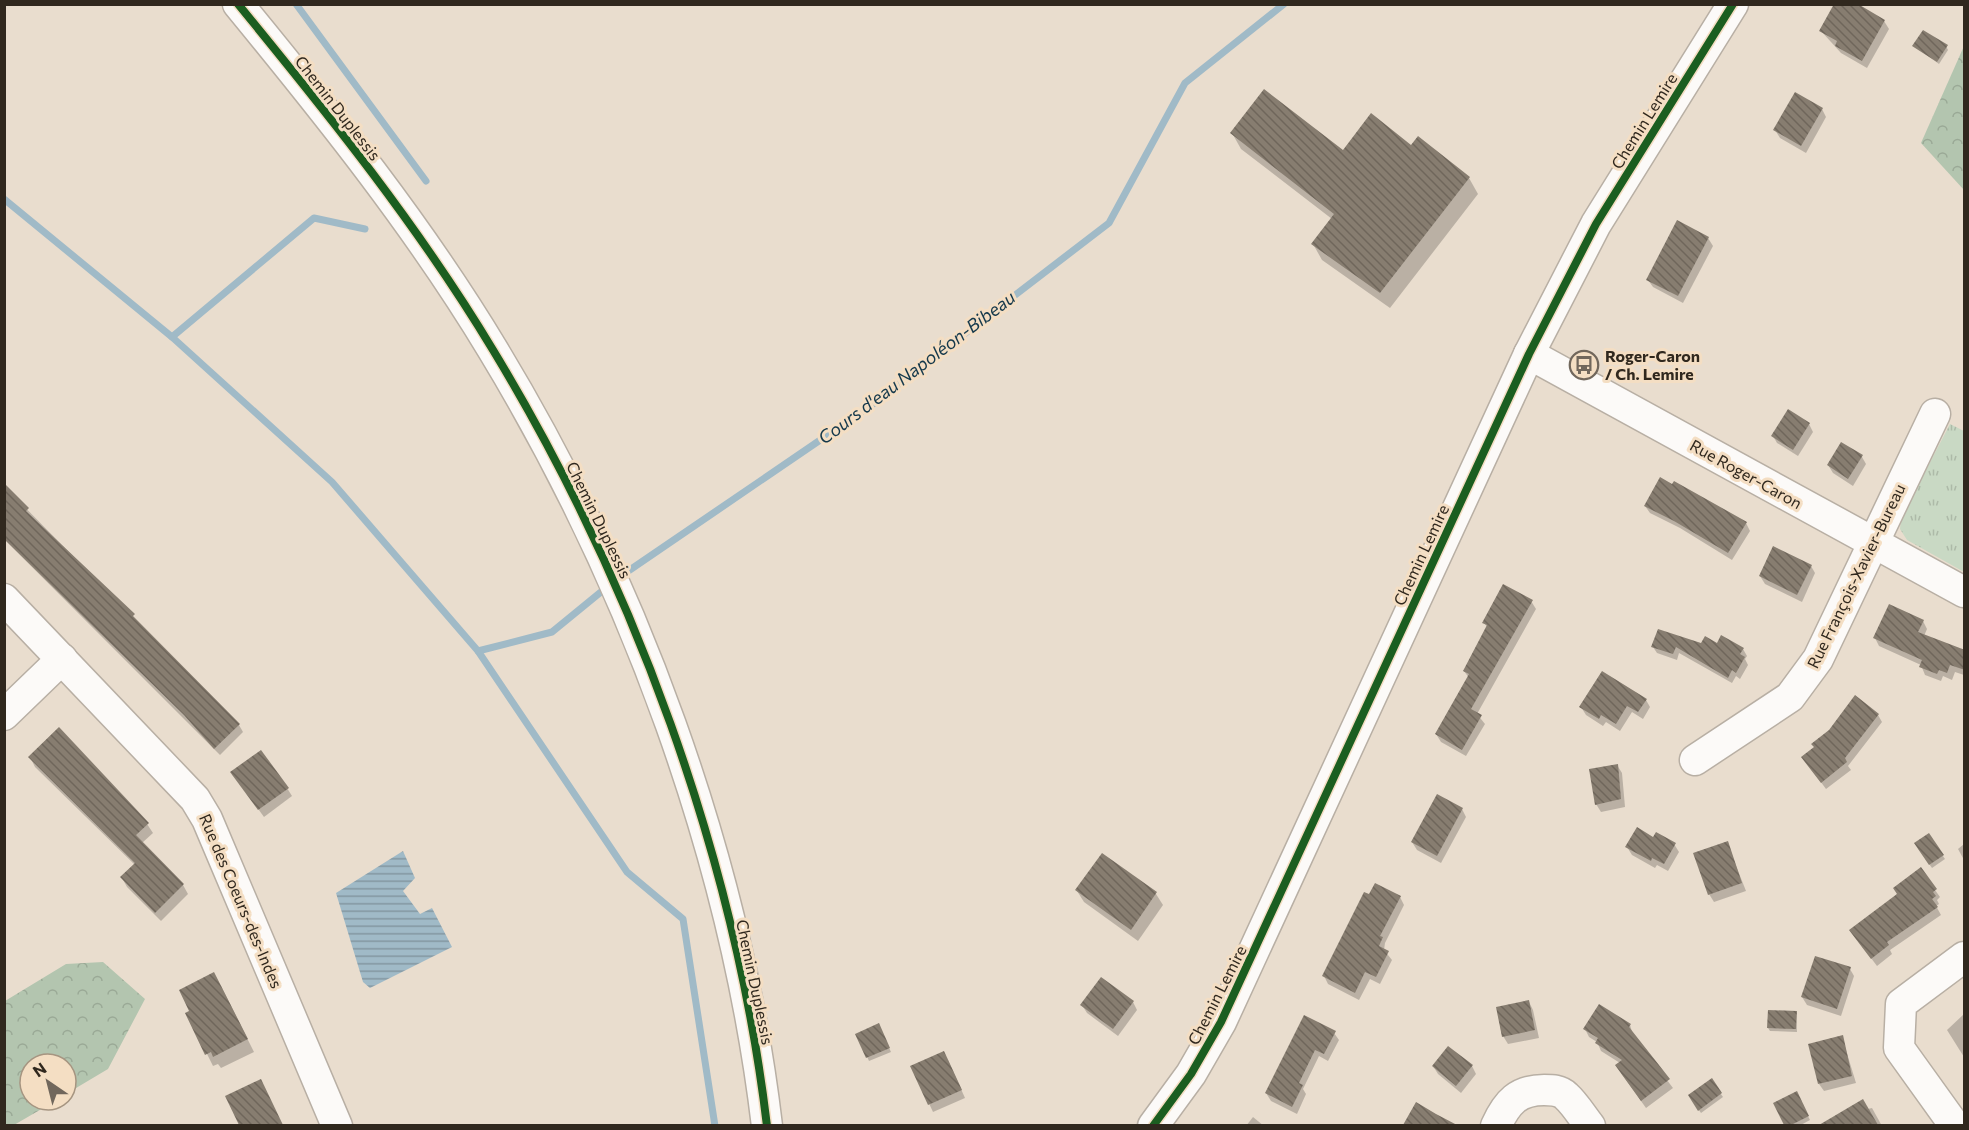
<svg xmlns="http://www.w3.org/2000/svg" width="1969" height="1130" viewBox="0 0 1969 1130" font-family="Commissioner,sans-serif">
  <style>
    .grass { fill: url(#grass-tufts) }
    .forest { fill: url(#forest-crowns) }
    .water { fill: url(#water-rules) }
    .shadow { fill: #0003 }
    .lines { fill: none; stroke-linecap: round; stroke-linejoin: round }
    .stream { stroke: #a0bac7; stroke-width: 7 }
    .building { fill: url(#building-back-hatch) }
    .minor-casing { stroke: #b8afa4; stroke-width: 33 }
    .minor { stroke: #fcfaf8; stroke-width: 30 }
    .cycleway-casing { stroke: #f4dec3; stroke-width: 11 }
    .cycleway { stroke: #1b5e20; stroke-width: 8 }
    .labels { text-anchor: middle; stroke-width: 6; stroke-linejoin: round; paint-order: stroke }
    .street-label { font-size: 16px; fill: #30281e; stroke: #f4dec3 }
    .poi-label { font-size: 16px; font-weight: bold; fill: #30281e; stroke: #f4dec3; text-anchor: start }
    .water-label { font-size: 18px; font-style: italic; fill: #14384b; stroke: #f4dec3 }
  </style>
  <defs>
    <pattern id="grass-tufts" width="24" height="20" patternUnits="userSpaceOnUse" patternTransform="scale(1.5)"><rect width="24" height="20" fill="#c9d9c4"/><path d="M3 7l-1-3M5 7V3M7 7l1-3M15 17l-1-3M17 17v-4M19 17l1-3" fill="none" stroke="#adbaa8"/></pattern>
    <pattern id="forest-crowns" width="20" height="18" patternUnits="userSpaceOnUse" patternTransform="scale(1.5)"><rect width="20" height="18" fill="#b3c5af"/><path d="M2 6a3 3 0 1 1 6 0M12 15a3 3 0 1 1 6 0" fill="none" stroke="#9aa996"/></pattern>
    <pattern id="water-rules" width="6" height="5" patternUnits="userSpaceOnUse" patternTransform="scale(1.5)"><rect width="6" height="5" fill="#a0bac7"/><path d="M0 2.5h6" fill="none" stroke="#8397a1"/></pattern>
    <pattern id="building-back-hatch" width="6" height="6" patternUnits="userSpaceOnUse" patternTransform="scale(1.5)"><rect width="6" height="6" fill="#877d70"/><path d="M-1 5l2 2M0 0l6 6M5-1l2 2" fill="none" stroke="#6f665b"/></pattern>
  </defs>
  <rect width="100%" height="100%" fill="#e9ddce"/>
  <!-- grass -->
  <path class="grass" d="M1950 424 1964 431V572L1907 540 1900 529 1901 518Z"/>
  <!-- forest -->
  <g class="forest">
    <path d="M1964 46V190L1921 143Z"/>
    <path d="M103 962 145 999 108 1069 66 1094V1064H30V1100H57L14 1125H5V1001L66 964Z"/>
  </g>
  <!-- water -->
  <path class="water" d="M403 851 415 878 403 891 420 914 432 908 452 947 370 988 363 982 336 893Z"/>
  <!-- shadow -->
  <g class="shadow">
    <path d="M1855 4 1884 21 1889 29 1867 68 1841 53 1821 31Z"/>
    <path d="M1914 46H1946L1948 50 1939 64Z"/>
    <path d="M1822 109 1826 117 1806 153 1780 138 1775 130Z"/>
    <path d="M1232 133 1343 152 1411 147 1469 178 1478 194 1390 308 1322 260 1313 244 1332 219 1241 149Z"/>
    <path d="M1708 238 1713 246 1683 303 1653 287 1648 280Z"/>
    <path d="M1809 424 1813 432 1798 456 1777 443 1773 436Z"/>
    <path d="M1862 457 1866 464 1853 486 1833 473 1828 465Z"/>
    <path d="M4 486 239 725 243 732 220 755 4 539Z"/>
    <path d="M1645 506 1746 523 1750 531 1732 560 1680 528 1650 513Z"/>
    <path d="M1811 566 1815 573 1802 602 1765 584 1760 576Z"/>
    <path d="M1531 601 1536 609 1477 714 1485 724 1466 756 1441 742 1436 734 1469 678 1464 671 1488 628 1484 623Z"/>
    <path d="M1923 621 1927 629 1924 636 1964 651V675L1955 672 1952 680 1943 676 1941 681 1925 675 1921 665 1879 646 1875 638Z"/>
    <path d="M1717 645 1743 649 1747 656 1745 659 1748 665 1740 679 1736 676 1732 683 1679 653 1677 660 1657 653 1653 647Z"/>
    <path d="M1646 700 1650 707 1643 719 1632 712 1620 731 1606 722 1603 726 1586 715 1581 707Z"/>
    <path d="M1878 715 1882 722 1848 766 1851 770 1826 789 1803 758Z"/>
    <path d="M30 757 147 824 153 833 142 843 183 885 188 894 161 921 127 887 122 878 135 865 35 767Z"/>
    <path d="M1617 765 1622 773 1625 807 1601 812 1596 804Z"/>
    <path d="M237 780 287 788 292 796 264 817Z"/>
    <path d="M1462 809 1466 817 1441 863 1417 850 1412 842Z"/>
    <path d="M1928 835 1945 859 1932 868 1917 847Z"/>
    <path d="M1654 839 1674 844 1679 852 1668 871 1657 865 1655 868 1632 855 1627 847Z"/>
    <path d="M1727 843 1746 891 1714 902 1709 894Z"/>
    <path d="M1964 844V860L1958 849Z"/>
    <path d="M1920 869 1940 897 1937 900 1939 904 1936 906 1941 915 1890 950 1892 954 1877 966 1856 938Z"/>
    <path d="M1077 891 1156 894 1163 905 1138 941 1084 902Z"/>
    <path d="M1400 897 1404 905 1385 943 1384 950 1392 960 1380 984 1370 979 1359 1000 1328 984 1324 976Z"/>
    <path d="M1850 969 1854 976 1841 1016 1807 1005 1802 997Z"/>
    <path d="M221 986 254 1052 221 1068 218 1064 213 1066 187 1014Z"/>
    <path d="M1133 1002 1137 1010 1118 1036 1087 1013 1082 1005Z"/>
    <path d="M1529 1002 1533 1010 1539 1038 1508 1044 1503 1036Z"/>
    <path d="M1796 1012 1797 1032 1770 1031 1768 1028Z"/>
    <path d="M1964 1014V1057L1947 1030Z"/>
    <path d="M1630 1025 1633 1035 1673 1088 1646 1108 1621 1073 1620 1063 1601 1051 1597 1042 1589 1037 1585 1029Z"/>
    <path d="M880 1028 891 1052 869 1061 857 1034Z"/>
    <path d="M1334 1033 1339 1040 1328 1061 1319 1056 1303 1089 1306 1094 1297 1114 1271 1101 1266 1093Z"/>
    <path d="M1842 1037 1856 1083 1824 1091 1819 1084Z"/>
    <path d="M948 1060 965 1098 933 1112 912 1067Z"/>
    <path d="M1433 1066H1472L1476 1074 1461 1093 1438 1074Z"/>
    <path d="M1711 1080 1723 1097 1701 1113 1691 1099Z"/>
    <path d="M265 1089 282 1126H241L227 1097Z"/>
    <path d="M1796 1093 1810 1120 1799 1126H1786L1775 1104Z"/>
    <path d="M1417 1104 1442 1118 1446 1126H1405Z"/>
    <path d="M1872 1108 1882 1126H1843L1838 1116Z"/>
    <path d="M1253 1117 1264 1126H1246Z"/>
  </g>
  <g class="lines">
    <!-- stream -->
    <g class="stream">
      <path d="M296 4 426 181"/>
      <path d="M4 199 172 337 332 482 478 651 627 872 683 919 715 1126"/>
      <path d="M172 337 314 218 365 229"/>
      <path d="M618 578 873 404 1109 223 1185 83 1284 4"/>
      <path d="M478 651 552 632 607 587"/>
    </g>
  </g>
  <!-- building -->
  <g class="building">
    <path d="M1834 4H1858L1885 20 1862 61 1835 46 1837 41 1819 31Z"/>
    <path d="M1923 30 1948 45 1937 62 1912 46Z"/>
    <path d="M1264 89 1343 150 1371 113 1411 145 1418 136 1470 177 1380 293 1311 244 1334 214 1230 133Z"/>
    <path d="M1795 92 1823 108 1801 146 1773 130Z"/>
    <path d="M1677 220 1709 237 1678 296 1646 280Z"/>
    <path d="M1788 409 1810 423 1793 450 1771 436Z"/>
    <path d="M1841 442 1863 455 1848 479 1827 465Z"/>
    <path d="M1660 477 1672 484 1674 481 1747 522 1728 553 1674 521 1644 506Z"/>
    <path d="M4 483 29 508 26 511 135 614 133 616 240 724 214 749 184 715 4 539Z"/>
    <path d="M1773 546 1812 565 1797 595 1759 576Z"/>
    <path d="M1503 584 1533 600 1471 709 1482 715 1462 750 1435 734 1469 674 1463 671 1487 625 1482 623Z"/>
    <path d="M1889 604 1924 620 1918 632 1965 650V670L1950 665 1947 673 1939 670 1937 674 1919 667 1922 660 1873 638Z"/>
    <path d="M1658 629 1701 643 1705 636 1717 643 1721 635 1744 648 1740 654 1745 657 1736 673 1732 670 1728 678 1676 647 1673 654 1651 647Z"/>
    <path d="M1602 671 1647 699 1638 712 1627 706 1616 724 1601 715 1599 719 1579 707Z"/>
    <path d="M1855 695 1879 714 1845 758 1847 762 1821 783 1801 757 1814 747 1811 744 1829 730Z"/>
    <path d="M59 727 149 823 136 835 184 884 155 913 120 877 135 863 28 757Z"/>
    <path d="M261 750 289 788 258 810 230 772Z"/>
    <path d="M1618 764 1621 799 1595 805 1589 769Z"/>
    <path d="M1437 794 1463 808 1437 856 1411 842Z"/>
    <path d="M1637 827 1653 837 1656 832 1676 843 1664 864 1652 858 1651 861 1625 847Z"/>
    <path d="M1929 833 1944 855 1929 865 1914 843Z"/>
    <path d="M1728 841 1742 883 1708 895 1693 853Z"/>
    <path d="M1102 853 1157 892 1131 930 1075 890Z"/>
    <path d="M1921 867 1937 889 1933 892 1936 896 1932 899 1938 907 1887 942 1889 945 1871 959 1849 930 1897 894 1893 888Z"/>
    <path d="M1375 883 1401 896 1380 936 1383 937 1379 946 1389 951 1376 977 1365 972 1355 993 1322 976 1364 892 1369 894Z"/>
    <path d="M1815 956 1851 967 1837 1009 1801 997Z"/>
    <path d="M214 972 248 1039 213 1057 211 1052 205 1055 185 1013 189 1011 179 990Z"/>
    <path d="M1101 977 1134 1001 1113 1029 1080 1005Z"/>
    <path d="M1529 1000 1535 1030 1502 1037 1496 1007Z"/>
    <path d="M1599 1004 1631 1024 1629 1027 1670 1079 1641 1101 1615 1065 1622 1060 1595 1043 1598 1038 1583 1029Z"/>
    <path d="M1768 1010 1797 1011 1796 1029 1767 1028Z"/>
    <path d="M1304 1015 1336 1031 1324 1054 1315 1050 1299 1083 1303 1085 1292 1107 1265 1093Z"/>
    <path d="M879 1023 890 1048 866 1058 855 1034Z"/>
    <path d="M1843 1035 1852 1076 1818 1084 1808 1044Z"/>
    <path d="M1448 1046 1473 1065 1456 1086 1432 1066Z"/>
    <path d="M944 1051 962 1090 928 1105 910 1066Z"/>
    <path d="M1712 1078 1722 1093 1698 1111 1688 1095Z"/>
    <path d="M261 1079 283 1125H239L225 1096Z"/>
    <path d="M1797 1091 1809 1116 1791 1125H1784L1773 1103Z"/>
    <path d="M1863 1099 1878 1125H1819Z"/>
    <path d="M1416 1102 1436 1114 1457 1125H1403Z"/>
  </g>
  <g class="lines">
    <!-- minor casing -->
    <g class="minor-casing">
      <g id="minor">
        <path d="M238 4C329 115 419 227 493 350 633 581 735 857 767 1126"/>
        <path d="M1529 354 1964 592"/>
        <path d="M4 599 195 799 207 819 337 1126"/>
        <path d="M4 715 62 659"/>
        <path d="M1695 760 1790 697 1818 659 1935 414"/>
        <path d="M1153 1126 1191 1074 1221 1022 1529 354 1596 224 1733 4"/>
        <path d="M1496 1126C1507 1102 1518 1090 1544 1090 1552 1090 1560 1090 1566 1096 1575 1104 1582 1116 1590 1126"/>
        <path d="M1955 1126 1899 1048 1901 1004 1964 957"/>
      </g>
    </g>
    <!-- minor -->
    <use href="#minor" class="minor"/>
    <!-- cycleway casing -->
    <g class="cycleway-casing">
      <g id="cycleway">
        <path d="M238 4C329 115 419 227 493 350 633 581 735 857 767 1126"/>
        <path d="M1153 1126 1191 1074 1221 1022 1529 354 1596 224 1733 4"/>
      </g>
    </g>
    <!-- cycleway -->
    <use href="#cycleway" class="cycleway"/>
  </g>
  <!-- icons -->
  <defs>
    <g id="bus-ring" transform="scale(1.5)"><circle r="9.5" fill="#f4dec3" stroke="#71675c" stroke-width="1.5"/><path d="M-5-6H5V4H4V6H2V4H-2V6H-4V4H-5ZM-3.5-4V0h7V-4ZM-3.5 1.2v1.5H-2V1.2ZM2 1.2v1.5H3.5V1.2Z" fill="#71675c"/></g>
  </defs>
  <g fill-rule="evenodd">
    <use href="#bus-ring" x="1584" y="365"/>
  </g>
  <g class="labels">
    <!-- street labels -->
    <g class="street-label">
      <text transform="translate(338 108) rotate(52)" y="6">Chemin Duplessis</text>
      <text transform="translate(1644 121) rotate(-58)" y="6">Chemin Lemire</text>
      <text transform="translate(1746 474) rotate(29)" y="6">Rue Roger-Caron</text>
      <text transform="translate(599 520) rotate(64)" y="6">Chemin Duplessis</text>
      <text transform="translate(1421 555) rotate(-65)" y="6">Chemin Lemire</text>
      <text transform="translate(1856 576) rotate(-64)" y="6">Rue François-Xavier-Bureau</text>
      <text transform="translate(241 901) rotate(67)" y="6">Rue des Coeurs-des-Indes</text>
      <text transform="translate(755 982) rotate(78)" y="6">Chemin Duplessis</text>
      <text transform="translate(1217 995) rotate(-63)" y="6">Chemin Lemire</text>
    </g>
    <!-- poi labels -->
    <g class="poi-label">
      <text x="1605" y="362">Roger-Caron<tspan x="1605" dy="18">/ Ch. Lemire</tspan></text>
    </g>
    <!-- water labels -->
    <g class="water-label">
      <text transform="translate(917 368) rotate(-37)" y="6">Cours d'eau Napoléon-Bibeau</text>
    </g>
  </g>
  <!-- border -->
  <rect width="1969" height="1130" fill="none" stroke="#30281e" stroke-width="12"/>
  <!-- north arrow -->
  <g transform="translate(48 1082) rotate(325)"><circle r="28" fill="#f4dec3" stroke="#a69581" stroke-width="1.5"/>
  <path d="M0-4.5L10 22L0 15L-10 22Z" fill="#71675c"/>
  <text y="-9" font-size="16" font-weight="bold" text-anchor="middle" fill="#30281e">N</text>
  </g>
</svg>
